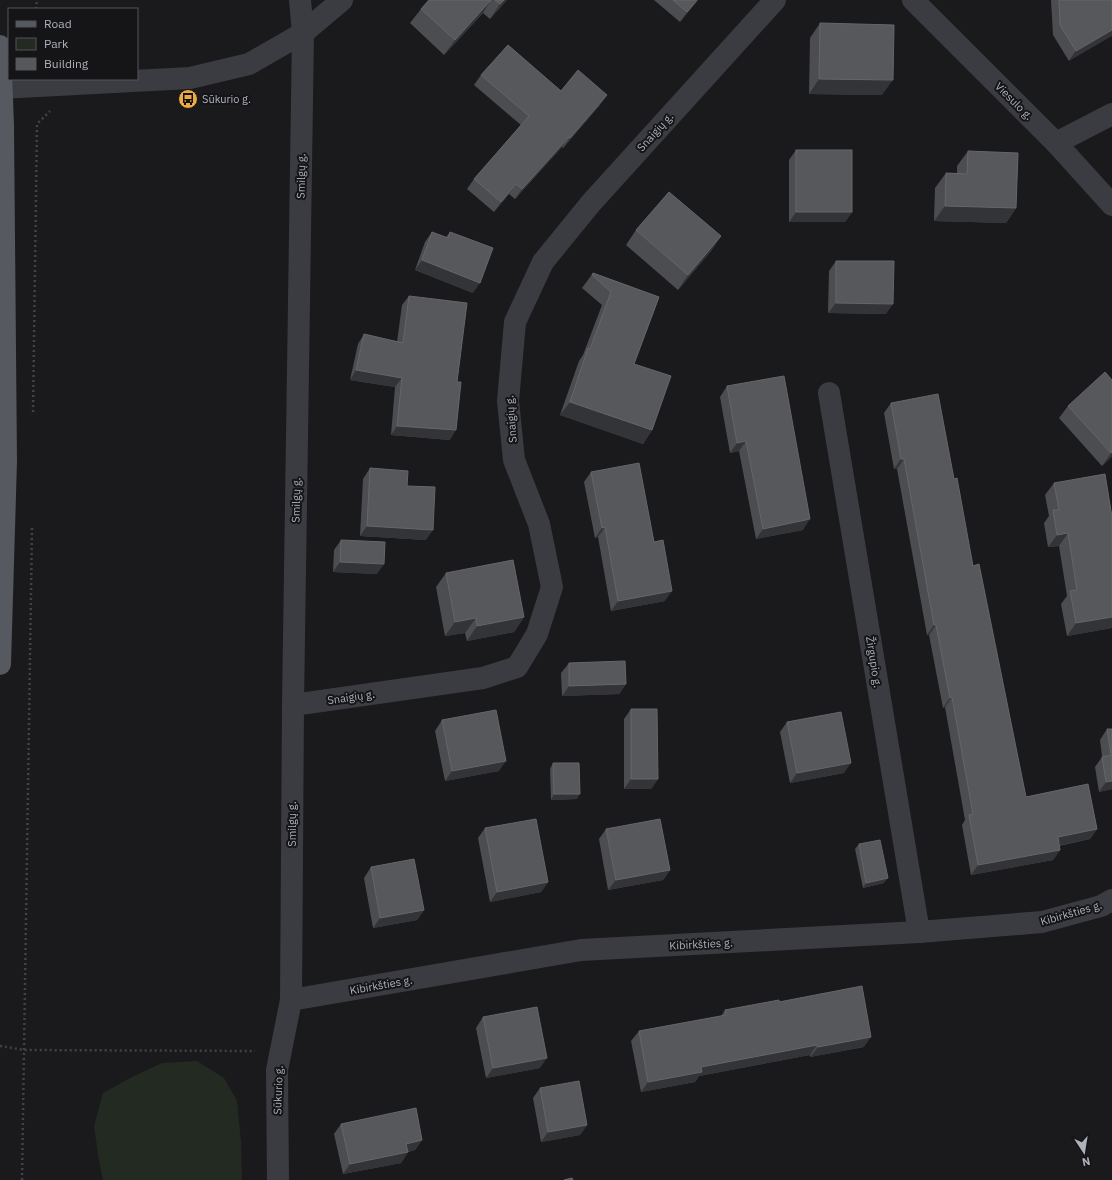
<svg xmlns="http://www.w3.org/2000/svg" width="1112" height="1180" viewBox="0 0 1112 1180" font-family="'IBM Plex Sans',sans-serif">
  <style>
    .green { fill: #222a22 }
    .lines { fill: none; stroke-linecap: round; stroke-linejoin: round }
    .path { stroke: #414348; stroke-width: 2.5; stroke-dasharray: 2 3; stroke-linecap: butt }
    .minor { stroke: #3b3c41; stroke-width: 22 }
    .major { stroke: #575960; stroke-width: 22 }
    .wall { fill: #4b4d51 }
    .shaded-wall { fill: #333437 }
    .building { fill: #56585c; stroke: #64666b }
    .labels { text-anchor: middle; stroke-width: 4; stroke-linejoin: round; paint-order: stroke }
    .poi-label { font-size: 11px; fill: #adb2bb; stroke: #151517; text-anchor: start }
    .street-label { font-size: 11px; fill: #adb2bb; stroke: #151517 }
  </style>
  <rect width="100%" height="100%" fill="#1a1a1c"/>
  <!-- green -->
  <path class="green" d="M197 1061 224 1078 237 1101 241 1142 242 1180H103L99 1161 94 1126 103 1093 130 1078 162 1063Z"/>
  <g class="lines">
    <!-- path -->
    <g class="path">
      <path d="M36 9 37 0"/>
      <path d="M33 412 37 124 50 111"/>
      <path d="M0 1046 25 1050 255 1051"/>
      <path d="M22 1180 32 527"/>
    </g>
    <!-- minor -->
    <g class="minor">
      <path d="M913 0 1056 143 1112 205"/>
      <path d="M0 88 190 78 249 64 303 33 342 0"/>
      <path d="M1056 143 1112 114"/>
      <path d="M829 393 919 932"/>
      <path d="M293 705 483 678 517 667 537 634 552 587 539 524 514 460 508 401 515 322 543 262 591 203 775 0"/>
      <path d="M291 1000 581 950 919 932 1042 922 1101 906 1112 900"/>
      <path d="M278 1180 277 1070 291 1000 293 705 303 33 300 0"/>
    </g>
    <!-- major -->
    <path class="major" d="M0 46 3 126 6 461 0 664"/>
  </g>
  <!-- wall -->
  <g class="wall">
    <path d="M429 0H507L490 19 483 13 444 55 410 23 421 9Z"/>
    <path d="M654 0H698L680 22Z"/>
    <path d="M1051 0H1112L1069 61 1053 35Z"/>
    <path d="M820 23 882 95 809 94 810 38Z"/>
    <path d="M481 75 561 91 600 105 563 148 562 147 515 199 509 194 494 212 467 189 474 179 521 125 474 85Z"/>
    <path d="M796 150 852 212 845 222H789V160Z"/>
    <path d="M968 151 1016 208 1006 223 934 221 935 188 946 173H957V166Z"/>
    <path d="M636 230 721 236 711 251 678 290 626 245Z"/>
    <path d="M432 232 446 237 450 232 473 293 415 270 425 242Z"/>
    <path d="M836 261 886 314 828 313 829 271Z"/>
    <path d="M593 273 659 297 634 364 652 430 643 444 560 415 579 361 583 355 602 305 582 288Z"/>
    <path d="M409 296 450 440 391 435 395 387 350 380 358 344 364 334 397 342 402 305Z"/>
    <path d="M1112 380V456L1102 466 1059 418 1068 406Z"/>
    <path d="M727 386 803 530 756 539 739 451 730 453 720 397Z"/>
    <path d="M891 403 954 479 973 566 1026 797 1097 829 1090 839 1059 846 1060 850 1053 860 971 875 962 825 965 820 945 707 943 708 929 635H927L897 469H894L884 413Z"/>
    <path d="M370 468 407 486 426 540 360 536 363 479Z"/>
    <path d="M591 472 665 601 611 611 598 537 595 538 584 482Z"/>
    <path d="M1054 483 1112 628 1067 636 1061 604 1067 596 1059 546 1048 547 1044 523 1049 516 1045 495Z"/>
    <path d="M341 540 377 574 333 572 334 550Z"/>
    <path d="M446 573 524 617 514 632 467 641 465 633 445 636 436 587Z"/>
    <path d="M569 663 626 684 619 694 562 696 561 673Z"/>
    <path d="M631 709 658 779 651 789H624V719Z"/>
    <path d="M442 720 499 771 445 781 435 731Z"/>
    <path d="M787 722 844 773 790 783 780 732Z"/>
    <path d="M1107 729H1112V789L1099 792 1095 767 1102 757V756L1100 740Z"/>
    <path d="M553 763 577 799 551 800 550 769Z"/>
    <path d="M485 828 548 882 541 892 490 902 478 838Z"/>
    <path d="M606 829 670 870 663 880 608 890 599 839Z"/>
    <path d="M859 844 884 883 863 888 855 849Z"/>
    <path d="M371 867 424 910 417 920 373 928 364 878Z"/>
    <path d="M779 1002 864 1047 810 1057V1055L699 1076 695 1082 641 1092 631 1041 639 1031 721 1016 725 1010Z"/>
    <path d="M483 1017 540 1068 486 1078 476 1028Z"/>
    <path d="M540 1088 587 1125 580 1135 541 1142 533 1098Z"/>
    <path d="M341 1124 422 1140 415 1150 408 1152 401 1163 343 1174 334 1134Z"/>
  </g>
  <!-- shaded-wall -->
  <g class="shaded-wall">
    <path d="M491 0 483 13 444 55 455 40Z"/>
    <path d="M504 0H507L490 19 500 4Z"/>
    <path d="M697 0H698L680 22 687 12Z"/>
    <path d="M1112 30V36L1069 61 1076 51Z"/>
    <path d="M819 79 893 80 882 95 809 94Z"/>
    <path d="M607 95 600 105 563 148 570 138Z"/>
    <path d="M569 137 562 147 515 199 522 189Z"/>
    <path d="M516 184 509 194 494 212 501 202Z"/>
    <path d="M945 206 1016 208 1006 223 934 221Z"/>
    <path d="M796 212H852L845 222H789Z"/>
    <path d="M721 236 711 251 678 290 688 275Z"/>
    <path d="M422 260 480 283 473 293 415 270Z"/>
    <path d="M836 303 893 304 886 314 828 313Z"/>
    <path d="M356 370 402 378 395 387 350 380Z"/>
    <path d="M570 402 652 430 643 444 560 415Z"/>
    <path d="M397 426 456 430 450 440 391 435Z"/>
    <path d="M746 441 739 451 730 453 737 443Z"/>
    <path d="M1112 452V456L1102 466 1111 453Z"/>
    <path d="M901 459H904L897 469H894Z"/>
    <path d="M810 519 803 530 756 539 763 529Z"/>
    <path d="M367 526 433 530 426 540 360 536Z"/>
    <path d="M605 527 598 537 595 538 602 528Z"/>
    <path d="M1068 533 1059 546 1048 547 1057 535Z"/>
    <path d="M340 562 384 564 377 574 333 572Z"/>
    <path d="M672 591 665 601 611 611 618 601Z"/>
    <path d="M524 617 514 632 467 641 477 626Z"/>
    <path d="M1112 617V628L1067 636 1076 623Z"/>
    <path d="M476 618 465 633 445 636 455 622Z"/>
    <path d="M934 625H936L929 635H927Z"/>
    <path d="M626 684 619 694 562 696 569 686Z"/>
    <path d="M952 697 945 707 943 708 950 698Z"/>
    <path d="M506 761 499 771 445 781 452 771Z"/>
    <path d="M851 763 844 773 790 783 797 773Z"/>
    <path d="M631 779H658L651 789H624Z"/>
    <path d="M1112 781V789L1099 792 1106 782Z"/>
    <path d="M554 794H580L577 799 551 800Z"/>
    <path d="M1097 829 1090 839 1051 847 1058 837Z"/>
    <path d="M1060 850 1053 860 971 875 978 865Z"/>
    <path d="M670 870 663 880 608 890 616 880Z"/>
    <path d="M888 878 884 883 863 888 866 883Z"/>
    <path d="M548 882 541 892 490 902 497 892Z"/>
    <path d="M424 910 417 920 373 928 380 918Z"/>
    <path d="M871 1037 864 1047 810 1057 818 1047Z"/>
    <path d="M817 1045 810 1055 699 1076 695 1082 641 1092 648 1082 701 1067Z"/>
    <path d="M547 1058 540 1068 486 1078 493 1068Z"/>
    <path d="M587 1125 580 1135 541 1142 548 1132Z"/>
    <path d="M422 1140 415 1150 399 1154 406 1144Z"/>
    <path d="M408 1152 401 1163 343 1174 350 1164Z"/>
  </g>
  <!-- building -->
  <g class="building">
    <path d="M429 0H491L455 40 421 9Z"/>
    <path d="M495 0H504L500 4Z"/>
    <path d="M673 0H697L687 12Z"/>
    <path d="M1059 0H1112V30L1076 51 1060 25Z"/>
    <path d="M820 23 894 25 893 80 819 79Z"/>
    <path d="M508 45 561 91 578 70 607 95 570 138 569 137 522 189 516 184 501 202 474 179 529 116 481 75Z"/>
    <rect x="796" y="150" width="56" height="62"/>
    <path d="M968 151 1018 153 1016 208 945 206 946 173 967 174Z"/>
    <path d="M669 192 721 236 688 275 636 230Z"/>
    <path d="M432 232 448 238 450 232 493 248 480 283 422 260Z"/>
    <path d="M836 261H894L893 304 836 303Z"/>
    <path d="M593 273 659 297 634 364 671 376 652 430 570 402 588 348 590 349 611 292 592 275Z"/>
    <path d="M409 296 467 303 457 382H461L456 430 397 426 402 378 356 370 364 334 403 343Z"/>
    <path d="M1105 372 1112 380V452L1111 453 1068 406Z"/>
    <path d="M784 376 810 519 763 529 746 441 737 443 727 386Z"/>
    <path d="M938 394 954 479 957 478 973 566 979 564 1026 797 1088 784 1097 829 1058 837 1060 850 978 865 969 815 973 814 952 697 950 698 936 625H934L904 459H901L891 403Z"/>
    <path d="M639 463 654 542 663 540 672 591 618 601 605 527 602 528 591 472Z"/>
    <path d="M370 468 408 471 407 486 435 487 433 530 367 526Z"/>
    <path d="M1105 474 1112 517V617L1076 623 1070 591 1077 590 1068 533 1057 535 1053 510H1059L1054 483Z"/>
    <path d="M341 540 385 542 384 564 340 562Z"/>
    <path d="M513 560 524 617 477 626 476 618 455 622 446 573Z"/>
    <path d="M625 661 626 684 569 686V663Z"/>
    <path d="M631 709H657L658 779H631Z"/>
    <path d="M496 710 506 761 452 771 442 720Z"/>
    <path d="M841 712 851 763 797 773 787 722Z"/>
    <path d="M1107 729H1112V781L1106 782 1102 757 1111 755Z"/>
    <path d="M553 763H579L580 794H554Z"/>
    <path d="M536 819 548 882 497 892 485 828Z"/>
    <path d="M660 819 670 870 616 880 606 829Z"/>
    <path d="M880 840 888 878 866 883 859 844Z"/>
    <path d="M414 859 424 910 380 918 371 867Z"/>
    <path d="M862 986 871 1037 818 1047 817 1045 701 1067 702 1072 648 1082 639 1031 726 1015 725 1010 779 1000V1002Z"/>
    <path d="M537 1007 547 1058 493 1068 483 1017Z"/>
    <path d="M579 1081 587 1125 548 1132 540 1088Z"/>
    <path d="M416 1108 422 1140 406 1144 408 1152 350 1164 341 1124Z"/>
    <path d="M572 1178 573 1180H564Z"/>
  </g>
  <!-- icons -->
  <defs>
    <g id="bus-disc" transform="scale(1)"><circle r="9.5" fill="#ecaa41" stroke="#151517"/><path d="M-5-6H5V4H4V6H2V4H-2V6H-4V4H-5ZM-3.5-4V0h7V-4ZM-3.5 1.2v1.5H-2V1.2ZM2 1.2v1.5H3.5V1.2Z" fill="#111"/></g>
  </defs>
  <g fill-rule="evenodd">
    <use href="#bus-disc" x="188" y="99"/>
  </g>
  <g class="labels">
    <!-- poi labels -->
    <g class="poi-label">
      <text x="202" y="103">Sūkurio g.</text>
    </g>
    <!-- street labels -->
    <g class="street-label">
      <text transform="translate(1014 101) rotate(45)" y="4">Viesulo g.</text>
      <text transform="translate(655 132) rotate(-48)" y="4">Snaigių g.</text>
      <text transform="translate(301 176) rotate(-89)" y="4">Smilgų g.</text>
      <text transform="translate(511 419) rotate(-94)" y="4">Snaigių g.</text>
      <text transform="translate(296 500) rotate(-89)" y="4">Smilgų g.</text>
      <text transform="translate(874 662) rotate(81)" y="4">Žirgupio g.</text>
      <text transform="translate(351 697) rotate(-8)" y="4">Snaigių g.</text>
      <text transform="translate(292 824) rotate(-90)" y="4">Smilgų g.</text>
      <text transform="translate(1071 913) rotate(-16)" y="4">Kibirkšties g.</text>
      <text transform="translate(701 944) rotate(-3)" y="4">Kibirkšties g.</text>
      <text transform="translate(381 985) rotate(-10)" y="4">Kibirkšties g.</text>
      <text transform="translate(278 1090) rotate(-88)" y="4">Sūkurio g.</text>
    </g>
  </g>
  <!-- legend -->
  <rect x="8" y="8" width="130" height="72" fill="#151517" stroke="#525459"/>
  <rect x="16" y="21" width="20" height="6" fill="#575960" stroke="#525459"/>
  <text x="44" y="28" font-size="12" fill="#adb2bb">Road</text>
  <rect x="16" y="38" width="20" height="12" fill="#222a22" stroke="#525459"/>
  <text x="44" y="48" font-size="12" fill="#adb2bb">Park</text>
  <rect x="16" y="58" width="20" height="12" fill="#56585c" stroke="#525459"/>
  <text x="44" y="68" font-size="12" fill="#adb2bb">Building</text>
  <!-- north arrow -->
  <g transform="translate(1084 1152) rotate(168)" stroke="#151517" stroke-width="3" paint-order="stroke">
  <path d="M0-3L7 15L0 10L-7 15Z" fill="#adb2bb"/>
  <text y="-6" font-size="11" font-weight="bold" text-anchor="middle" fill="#adb2bb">N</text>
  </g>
</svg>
